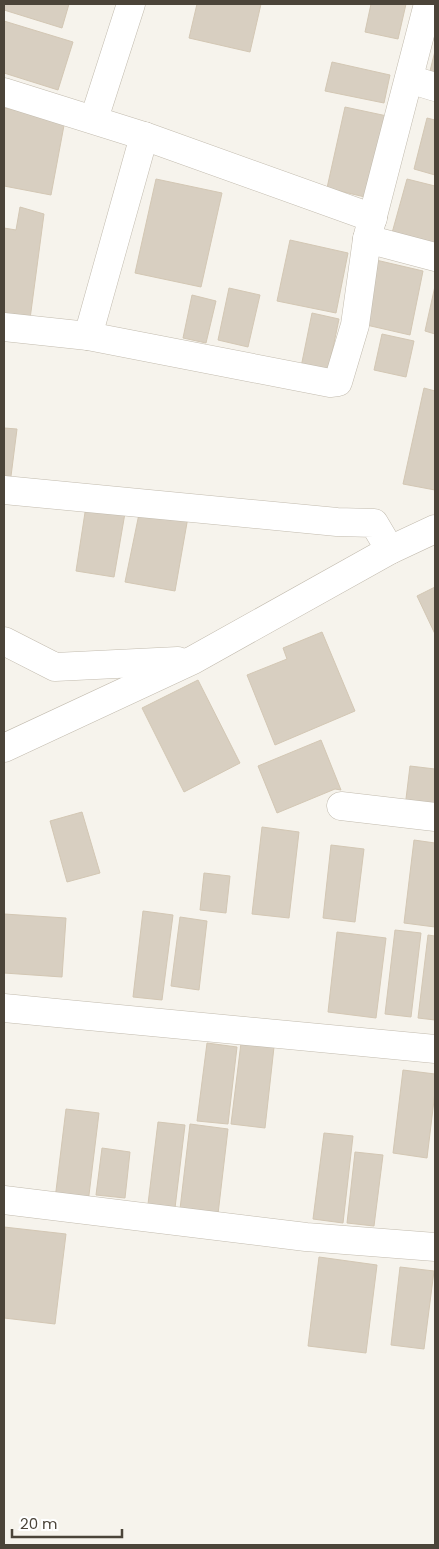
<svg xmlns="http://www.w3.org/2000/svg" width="439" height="1549" viewBox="0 0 439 1549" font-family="Poppins,sans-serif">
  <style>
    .building { fill: #d8cfc1; stroke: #d3c7b4 }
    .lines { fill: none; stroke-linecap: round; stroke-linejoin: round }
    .street-casing { stroke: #c2bbae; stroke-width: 29 }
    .street { stroke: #fff; stroke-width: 28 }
  </style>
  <rect width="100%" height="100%" fill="#f6f3ec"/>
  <!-- building -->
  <g class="building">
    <path d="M4 4H69L62 28 4 10Z"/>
    <path d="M197 4H261L250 52 189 38Z"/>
    <path d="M371 4H406L398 39 365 32Z"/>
    <path d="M4 21 73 42 58 90 4 73Z"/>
    <path d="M435 51V72L430 71Z"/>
    <path d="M332 62 390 75 384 103 325 91Z"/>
    <path d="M345 107 387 116 369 198 327 188Z"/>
    <path d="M4 108 65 120 51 195 4 186Z"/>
    <path d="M427 118 435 120V175L414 169Z"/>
    <path d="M156 179 222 193 201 287 135 273Z"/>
    <path d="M407 179 435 186V244L392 233Z"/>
    <path d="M20 207 44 214 30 319 4 316V228L16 230Z"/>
    <path d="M290 240 348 253 336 313 277 301Z"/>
    <path d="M376 260 423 271 410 335 362 324Z"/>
    <path d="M435 286V334L425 331Z"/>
    <path d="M229 288 260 295 248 347 218 340Z"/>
    <path d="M192 295 216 301 206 343 183 338Z"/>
    <path d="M312 313 339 319 328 372 301 367Z"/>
    <path d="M382 334 414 341 406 377 374 370Z"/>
    <path d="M424 388 435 391V490L403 484Z"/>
    <path d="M4 428 17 429 10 484 4 483Z"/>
    <path d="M86 506 125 513 114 577 76 571Z"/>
    <path d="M140 509 188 517 175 591 125 582Z"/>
    <path d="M435 587V634L417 596Z"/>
    <path d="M322 632 355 711 275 745 247 675 287 659 283 648Z"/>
    <path d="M198 680 240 763 184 792 142 708Z"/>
    <path d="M321 740 341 790 335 789 277 813 258 766Z"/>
    <path d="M410 766 435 769V811L405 807Z"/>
    <path d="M82 812 100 873 67 882 50 821Z"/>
    <path d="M262 827 299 832 289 918 252 914Z"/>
    <path d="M414 840 435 843V927L404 923Z"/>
    <path d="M331 845 364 849 355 922 323 918Z"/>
    <path d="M204 873 230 876 226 913 200 910Z"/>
    <path d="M143 911 173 915 162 1000 133 997Z"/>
    <path d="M4 914 66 918 62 977 4 973Z"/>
    <path d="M180 917 207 921 199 990 171 986Z"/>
    <path d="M395 930 421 933 411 1017 385 1014Z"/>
    <path d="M337 932 386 938 376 1018 328 1012Z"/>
    <path d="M428 935 435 936V1020L418 1018Z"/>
    <path d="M207 1043 237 1047 228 1124 197 1121Z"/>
    <path d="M241 1043 274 1047 265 1128 231 1124Z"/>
    <path d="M403 1070 435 1074V1092L427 1158 393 1153Z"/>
    <path d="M66 1109 99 1113 88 1203 55 1199Z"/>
    <path d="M158 1122 185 1125 175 1208 148 1204Z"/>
    <path d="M190 1124 228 1129 218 1214 180 1209Z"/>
    <path d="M324 1133 353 1136 343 1223 313 1219Z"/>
    <path d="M102 1148 130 1152 125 1198 96 1195Z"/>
    <path d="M355 1152 383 1155 374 1226 347 1223Z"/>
    <path d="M4 1227 66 1234 55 1324 4 1318Z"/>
    <path d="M319 1257 377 1265 366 1353 308 1346Z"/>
    <path d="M400 1267 434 1271 424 1349 391 1345Z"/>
  </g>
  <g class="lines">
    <!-- street casing -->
    <g class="street-casing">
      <g id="street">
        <path d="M409 79 435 87"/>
        <path d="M4 92 144 136 373 218"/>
        <path d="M94 119 131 4"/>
        <path d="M367 239 435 257"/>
        <path d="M4 327 88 336 330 383 338 382 355 325 367 239 428 4"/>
        <path d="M88 336 144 136"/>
        <path d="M4 490 337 522 374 523 390 550"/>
        <path d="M4 641 55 667 178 661"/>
        <path d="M4 748 193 660 390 550 435 529"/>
        <path d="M341 806 435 817"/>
        <path d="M4 1008 435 1049"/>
        <path d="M4 1200 306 1237 435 1247"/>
      </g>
    </g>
    <!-- street -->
    <use href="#street" class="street"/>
  </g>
  <!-- border -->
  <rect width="439" height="1549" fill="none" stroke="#4b4439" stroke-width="10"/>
  <!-- scale -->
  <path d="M12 1529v8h110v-8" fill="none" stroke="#4b4439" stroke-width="2.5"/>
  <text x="20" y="1529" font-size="15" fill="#4b4439" stroke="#ffffff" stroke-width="4" paint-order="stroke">20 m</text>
</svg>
